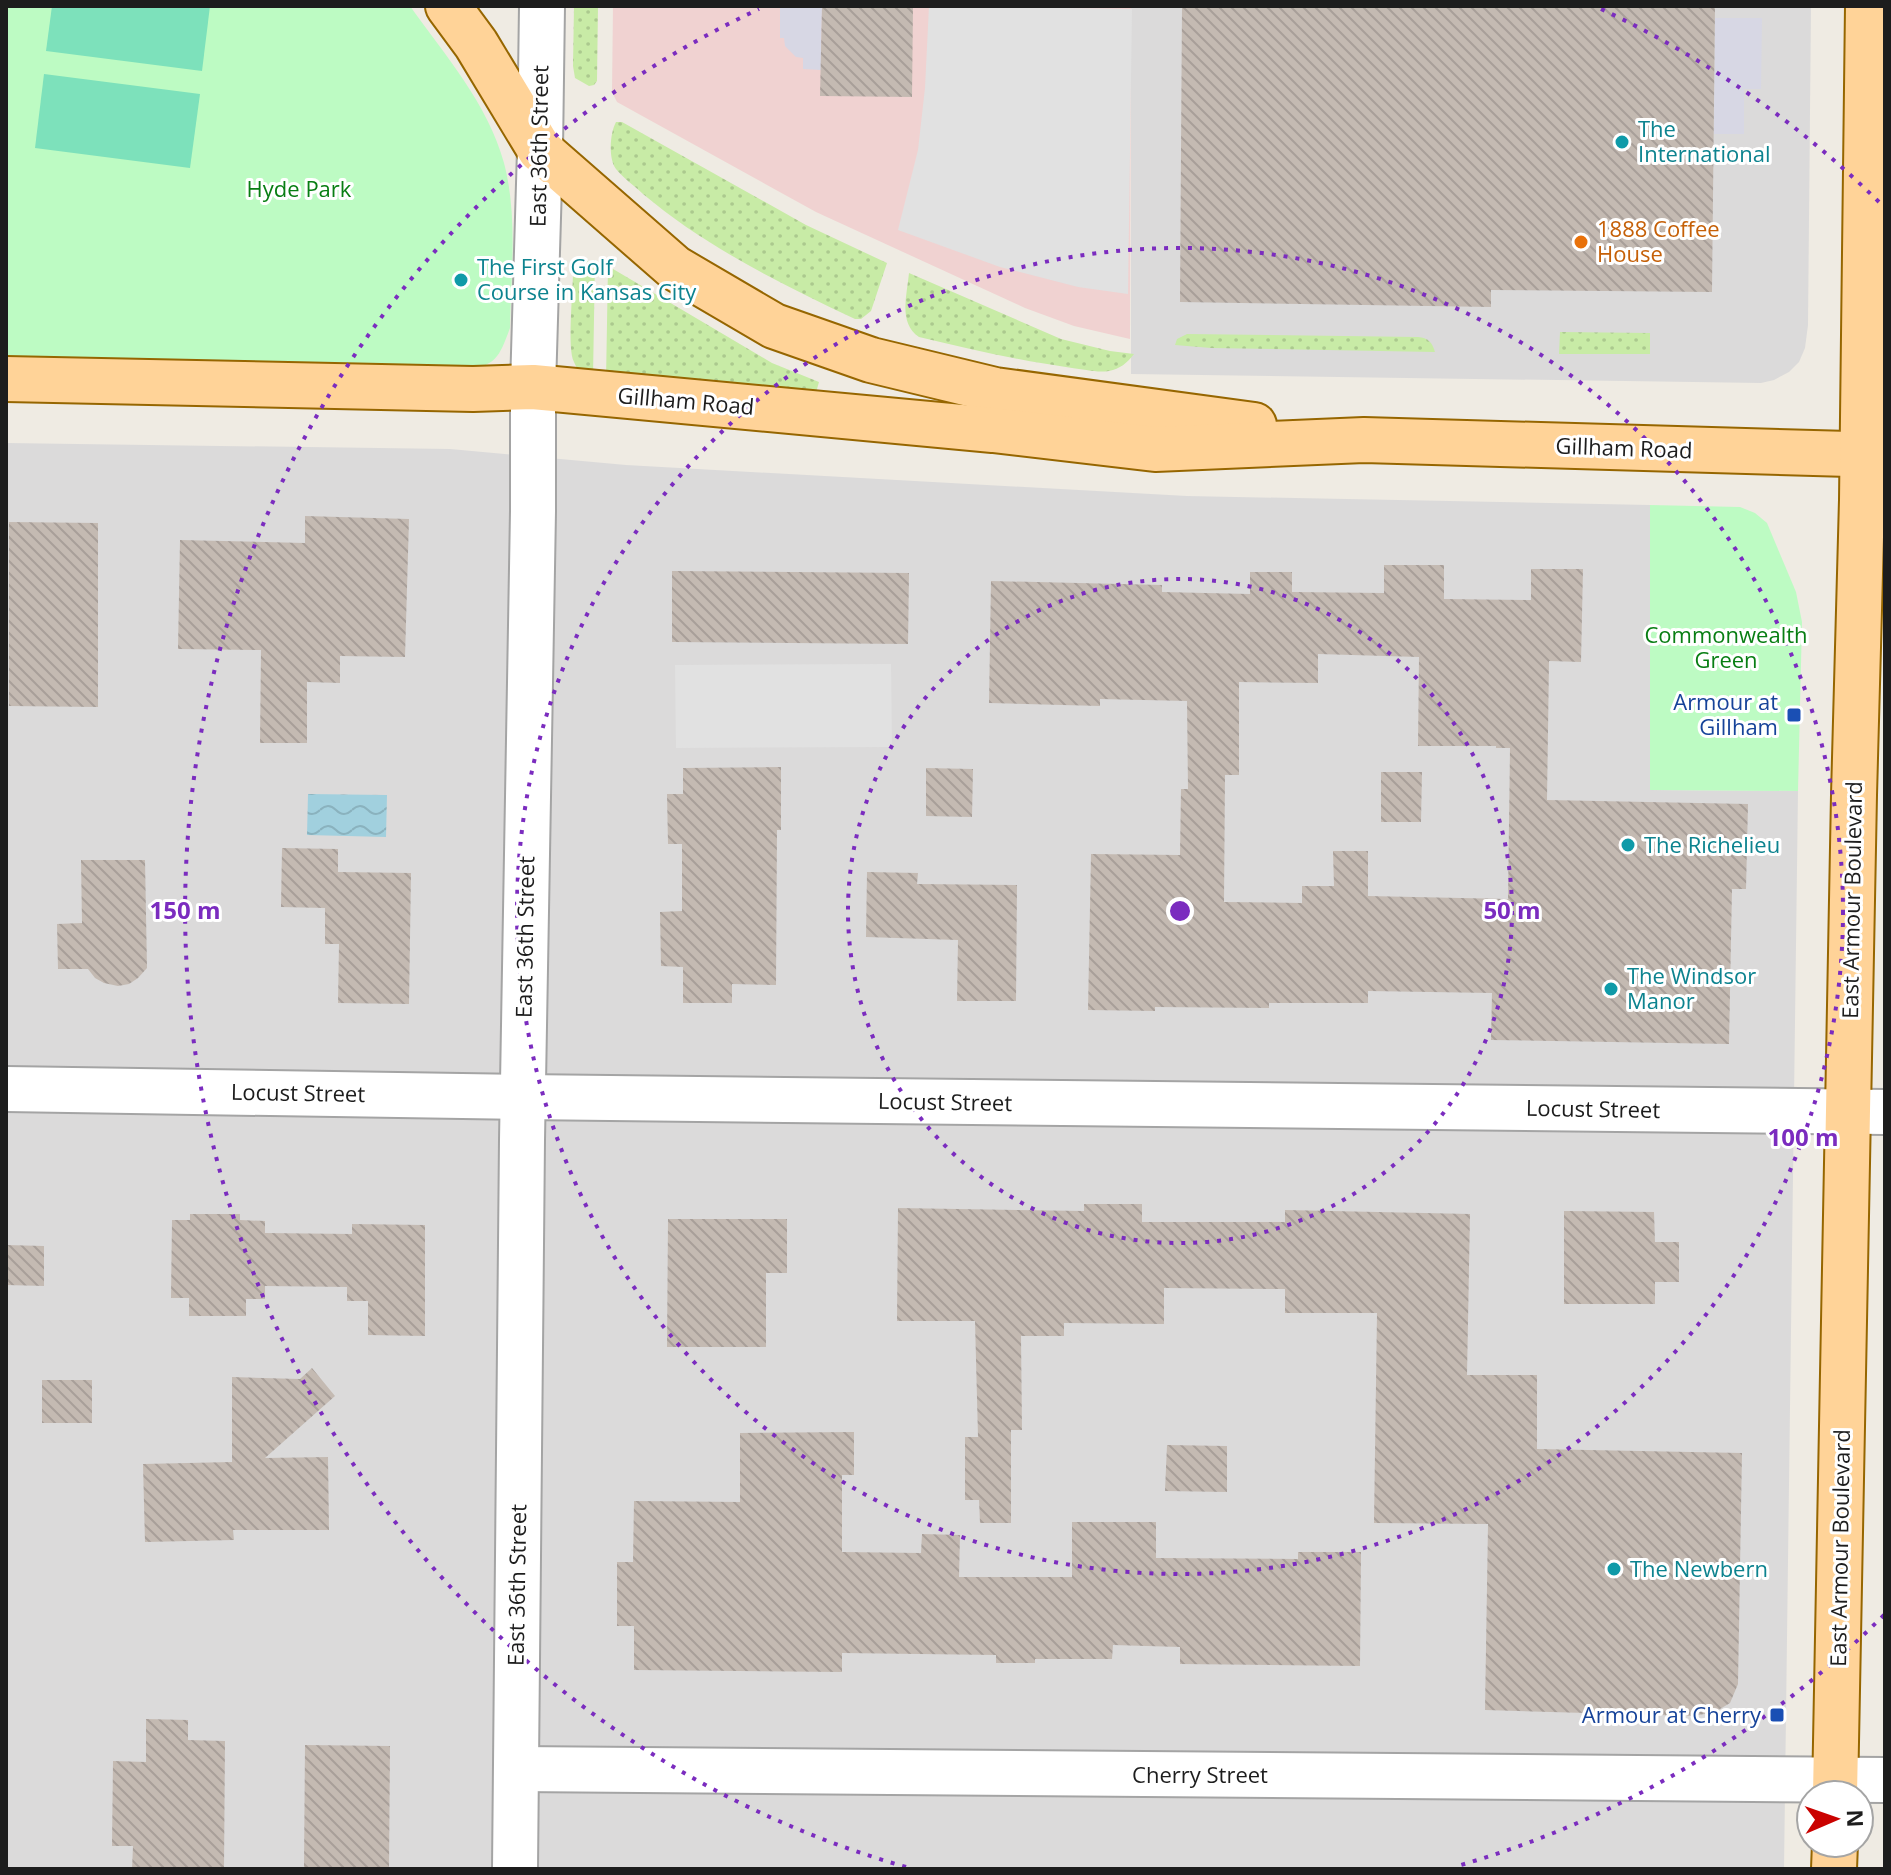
<svg xmlns="http://www.w3.org/2000/svg" width="1891" height="1875" viewBox="0 0 1891 1875" font-family="'Open Sans',sans-serif">
  <style>
    .residential { fill: #dbdada }
    .commercial { fill: #f0d2d1 }
    .grass { fill: url(#grass-dots) }
    .park { fill: #bdfbc3 }
    .pitch { fill: #7de1bb }
    .parking { fill: #e1e1e1 }
    .plaza { fill: #d7d7e4 }
    .water { fill: url(#water-waves) }
    .building { fill: url(#building-back-hatch); fill-rule: evenodd }
    .lines { fill: none; stroke-linecap: round; stroke-linejoin: round }
    .minor-casing { stroke: #a4a4a4; stroke-width: 48 }
    .major-casing { stroke: #966600; stroke-width: 48 }
    .minor { stroke: #fff; stroke-width: 44 }
    .major { stroke: #ffd398; stroke-width: 44 }
    .ring { fill: none; stroke: #7b2cbf; stroke-width: 4; stroke-dasharray: 4 8 }
    .culture-dot { fill: #0f9aa8; stroke: #fff; stroke-width: 3 }
    .food-dot { fill: #e8710a; stroke: #fff; stroke-width: 3 }
    .transit-dot { fill: #1a4fb4; stroke: #fff; stroke-width: 3 }
    .labels { text-anchor: middle; stroke-width: 6; stroke-linejoin: round; paint-order: stroke }
    .culture-label { font-size: 22px; fill: #0d838f; stroke: #fff; text-anchor: start }
    .street-label { font-size: 22px; fill: #1d1d1d; stroke: #fff }
    .park-label { font-size: 22px; fill: #087e13; stroke: #fff }
    .food-label { font-size: 22px; fill: #c56008; stroke: #fff; text-anchor: start }
    .transit-label { font-size: 22px; fill: #164399; stroke: #fff; text-anchor: end }
    .centre { fill: #7b2cbf; stroke: #fff; stroke-width: 4 }
    .ring-label { font-size: 24px; text-anchor: middle; font-weight: bold; fill: #7b2cbf; stroke: #fff; stroke-width: 6; stroke-linejoin: round; paint-order: stroke }
  </style>
  <defs>
    <pattern id="grass-dots" width="8" height="8" patternUnits="userSpaceOnUse" patternTransform="scale(2)"><rect width="8" height="8" fill="#c8eba6"/><path d="M2 2h.1M6 6h.1" fill="none" stroke="#abc98e" stroke-width="1.8" stroke-linecap="round"/></pattern>
    <pattern id="water-waves" width="16" height="10" patternUnits="userSpaceOnUse" patternTransform="scale(2)"><rect width="16" height="10" fill="#a1d0de"/><path d="M0 5q4-4 8 0t8 0" fill="none" stroke="#8ab2be"/></pattern>
    <pattern id="building-back-hatch" width="6" height="6" patternUnits="userSpaceOnUse" patternTransform="scale(2)"><rect width="6" height="6" fill="#c4bab2"/><path d="M-1 5l2 2M0 0l6 6M5-1l2 2" fill="none" stroke="#a89f99"/></pattern>
  </defs>
  <rect width="100%" height="100%" fill="#efebe3"/>
  <!-- residential -->
  <g class="residential">
    <path d="M1131 6H1811L1808 325 1805 348 1799 362 1789 372 1774 380 1761 383 1131 374Z"/>
    <path d="M6 443 450 449 626 465 1187 496 1650 505V790L1798 791 1784 1869H6Z"/>
  </g>
  <!-- commercial -->
  <path class="commercial" d="M613 6H1131L1130 339 1074 326 1025 308 816 212 617 102 612 92Z"/>
  <!-- grass -->
  <g class="grass">
    <path d="M574 6H598L597 81 594 85 589 86 575 78 573 66Z"/>
    <path d="M616 122H622L806 225 887 263 871 311 861 319H855C781 284 706 247 643 194 635 186 623 178 616 169 608 158 610 133 616 122Z"/>
    <path d="M595 260 593 377C584 374 578 372 574 362 567 349 573 291 573 272L578 263Z"/>
    <path d="M608 266 772 363 819 382 815 396 606 380Z"/>
    <path d="M909 273 1061 339 1110 351 1134 354C1127 363 1120 369 1109 371 1097 373 1083 369 1072 368 1021 361 969 349 919 337 898 323 907 295 909 273Z"/>
    <path d="M1560 332 1650 333V354H1559Z"/>
    <path d="M1187 334 1418 337C1428 338 1432 342 1435 352L1211 348 1175 345 1177 339Z"/>
  </g>
  <!-- park -->
  <g class="park">
    <path d="M6 6H410C445 55 488 104 504 163 518 216 511 274 510 328 498 360 497 363 463 373L6 369Z"/>
    <path d="M1650 505 1740 507 1755 513 1767 523 1796 592 1802 622 1798 791 1650 790Z"/>
  </g>
  <!-- pitch -->
  <g class="pitch">
    <path d="M52 6H210L202 71 46 51Z"/>
    <path d="M44 74 200 94 190 168 35 148Z"/>
  </g>
  <!-- parking -->
  <g class="parking">
    <path d="M929 6 1132 9 1128 294 1078 287 1000 267 898 230 918 150 925 88Z"/>
    <path d="M891 664 892 747 676 748 675 665Z"/>
  </g>
  <!-- plaza -->
  <g class="plaza">
    <path d="M780 6H822L821 70 803 69V58L796 57 785 46 784 38H780Z"/>
    <path d="M1715 18H1762L1761 89H1744V134H1714Z"/>
  </g>
  <!-- water -->
  <path class="water" d="M308 794 387 795 386 837 307 835Z"/>
  <!-- building -->
  <g class="building">
    <path d="M822 6H913L912 97 820 96Z"/>
    <path d="M1182 6H1715L1712 292 1491 290V307L1180 302Z"/>
    <path d="M305 516 409 519 405 657 340 656V683L307 682V743H260L261 650 178 649 180 540 305 543Z"/>
    <path d="M9 522 98 523V707L9 706Z"/>
    <path d="M1384 565H1444V599L1531 600V569H1583L1581 662 1549 661 1547 800 1748 804 1746 889H1732L1729 1044 1491 1040 1492 993 1368 991V1003H1269V1008L1155 1007V1011L1088 1010 1091 854 1180 855 1181 789H1188L1187 701 1100 699V706L989 703 991 581 1162 585V592L1250 594V572H1292V592L1384 593ZM1318 654 1419 657 1418 746H1496V748H1510L1508 899 1368 896V851H1333L1334 886H1302V903L1224 902 1225 775H1239V682L1318 683Z"/>
    <path d="M672 571 909 573 908 644 672 642Z"/>
    <path d="M781 767V830H777L776 985 732 984V1003H683V967L661 966 660 912 682 911V844H668L667 794H683V768Z"/>
    <path d="M926 768 973 769 972 817 926 816Z"/>
    <path d="M1381 772H1422L1421 822H1381Z"/>
    <path d="M282 848 338 849V872L411 873 409 1004 338 1003 339 944H325V908L281 907Z"/>
    <path d="M81 860H145L147 968 138 978 129 984 118 986 104 983 95 978 88 969H58L57 924 82 923Z"/>
    <path d="M867 872 918 873 917 884 1017 885 1016 1001H957L958 940 866 937Z"/>
    <path d="M1084 1204H1142V1222H1285V1210L1470 1214 1467 1375H1537V1449L1742 1453 1738 1684 1730 1703 1715 1712 1693 1716 1485 1710 1488 1524 1374 1523 1377 1313H1285V1289L1164 1288V1324L1064 1323V1336H1021L1022 1430H1011V1523H980L979 1500H965V1437H978L975 1321H897L898 1208 1084 1211Z"/>
    <path d="M1564 1211 1654 1212 1655 1242H1679V1282H1655V1304H1564Z"/>
    <path d="M190 1214H240V1220L265 1221V1233L352 1234V1224L425 1225V1336L368 1335V1301H347V1287L265 1286V1299H246V1316H189V1298H171L172 1220H190Z"/>
    <path d="M668 1219H787V1273H766V1347H667Z"/>
    <path d="M6 1245 44 1246V1286L6 1285Z"/>
    <path d="M312 1368 335 1396 265 1458 328 1457 329 1530H233L234 1540 145 1542 143 1464 232 1462V1377L300 1379Z"/>
    <rect x="42" y="1380" width="50" height="43"/>
    <path d="M854 1432V1475H842V1552L921 1553 922 1534 960 1535 959 1577H1072V1522H1156V1558L1298 1559V1552H1361L1360 1666 1180 1664V1647L1113 1645 1112 1659H1035V1663H996V1655L842 1653V1672L634 1670V1626H617V1562H633L634 1501 740 1502V1433Z"/>
    <path d="M1167 1445 1227 1446V1492L1165 1491Z"/>
    <path d="M146 1719 188 1720V1740L225 1741 224 1869H132L133 1846H112L113 1761 146 1762Z"/>
    <path d="M305 1745 390 1746 389 1869 304 1868Z"/>
  </g>
  <g class="lines">
    <!-- minor casing -->
    <g class="minor-casing">
      <g id="minor">
        <path d="M6 1089 522 1097 1885 1112"/>
        <path d="M516 1769 1885 1780"/>
        <path d="M515 1869 522 1140 533 511V387L540 150 542 6"/>
      </g>
    </g>
    <!-- major casing -->
    <g class="major-casing">
      <g id="major">
        <path d="M448 6 476 44 540 150 675 268 774 326 871 360 995 390 1254 425"/>
        <path d="M6 379 473 389 533 387 993 430 1155 449 1364 440 1885 455"/>
        <path d="M1835 1795 1854 795 1862 500 1868 6"/>
        <path d="M1834 1869 1835 1843"/>
      </g>
    </g>
    <!-- minor -->
    <use href="#minor" class="minor"/>
    <!-- major -->
    <use href="#major" class="major"/>
  </g>
  <!-- distance rings -->
  <g class="ring">
    <circle cx="1180" cy="911" r="332"/>
    <circle cx="1180" cy="911" r="663"/>
    <path d="M1884 1615A995 995 0 0 1 1454 1867M906 1867A995 995 0 0 1 759 9M1601 9A995 995 0 0 1 1884 207"/>
  </g>
  <!-- markers -->
  <g class="culture-dot">
    <circle cx="1622" cy="142" r="8"/>
    <circle cx="461" cy="280" r="8"/>
    <circle cx="1628" cy="845" r="8"/>
    <circle cx="1611" cy="989" r="8"/>
    <circle cx="1614" cy="1569" r="8"/>
  </g>
  <circle class="food-dot" cx="1581" cy="242" r="8"/>
  <g class="transit-dot">
    <rect x="1786" y="707" width="16" height="16" rx="4"/>
    <rect x="1769" y="1707" width="16" height="16" rx="4"/>
  </g>
  <g class="labels">
    <!-- culture labels -->
    <g class="culture-label">
      <text x="1638" y="137">The<tspan x="1638" dy="25">International</tspan></text>
      <text x="477" y="275">The First Golf<tspan x="477" dy="25">Course in Kansas City</tspan></text>
      <text x="1644" y="853">The Richelieu</text>
      <text x="1627" y="984">The Windsor<tspan x="1627" dy="25">Manor</tspan></text>
      <text x="1630" y="1577">The Newbern</text>
    </g>
    <!-- street labels -->
    <g class="street-label">
      <text transform="translate(539 146) rotate(-89)" y="8">East 36th Street</text>
      <text transform="translate(686 401) rotate(5)" y="8">Gillham Road</text>
      <text transform="translate(1624 448) rotate(2)" y="8">Gillham Road</text>
      <text transform="translate(1852 900) rotate(-89)" y="8">East Armour Boulevard</text>
      <text transform="translate(525 937) rotate(-89)" y="8">East 36th Street</text>
      <text transform="translate(298 1093) rotate(1)" y="8">Locust Street</text>
      <text transform="translate(945 1102) rotate(1)" y="8">Locust Street</text>
      <text transform="translate(1593 1109) rotate(1)" y="8">Locust Street</text>
      <text transform="translate(1840 1548) rotate(-89)" y="8">East Armour Boulevard</text>
      <text transform="translate(517 1585) rotate(-89)" y="8">East 36th Street</text>
      <text x="1200" y="1783">Cherry Street</text>
    </g>
    <!-- park labels -->
    <g class="park-label">
      <text x="299" y="197">Hyde Park</text>
      <text x="1726" y="643">Commonwealth<tspan x="1726" dy="25">Green</tspan></text>
    </g>
    <!-- food labels -->
    <g class="food-label">
      <text x="1597" y="237">1888 Coffee<tspan x="1597" dy="25">House</tspan></text>
    </g>
    <!-- transit labels -->
    <g class="transit-label">
      <text x="1778" y="710">Armour at<tspan x="1778" dy="25">Gillham</tspan></text>
      <text x="1761" y="1723">Armour at Cherry</text>
    </g>
  </g>
  <circle cx="1180" cy="911" r="12" class="centre"/>
  <g class="ring-label">
    <text x="1512" y="919">50 m</text>
    <text x="185" y="919">150 m</text>
    <text x="1803" y="1146">100 m</text>
  </g>
  <!-- border -->
  <rect width="1891" height="1875" fill="none" stroke="#1d1d1d" stroke-width="16"/>
  <!-- north arrow -->
  <g transform="translate(1835 1819) rotate(88)"><circle r="38" fill="#ffffff" stroke="#a5a5a5" stroke-width="2"/>
  <path d="M0-6L14 30L0 20L-14 30Z" fill="#ca0200"/>
  <text y="-12" font-size="22" font-weight="bold" text-anchor="middle" fill="#1d1d1d">N</text>
  </g>
</svg>
